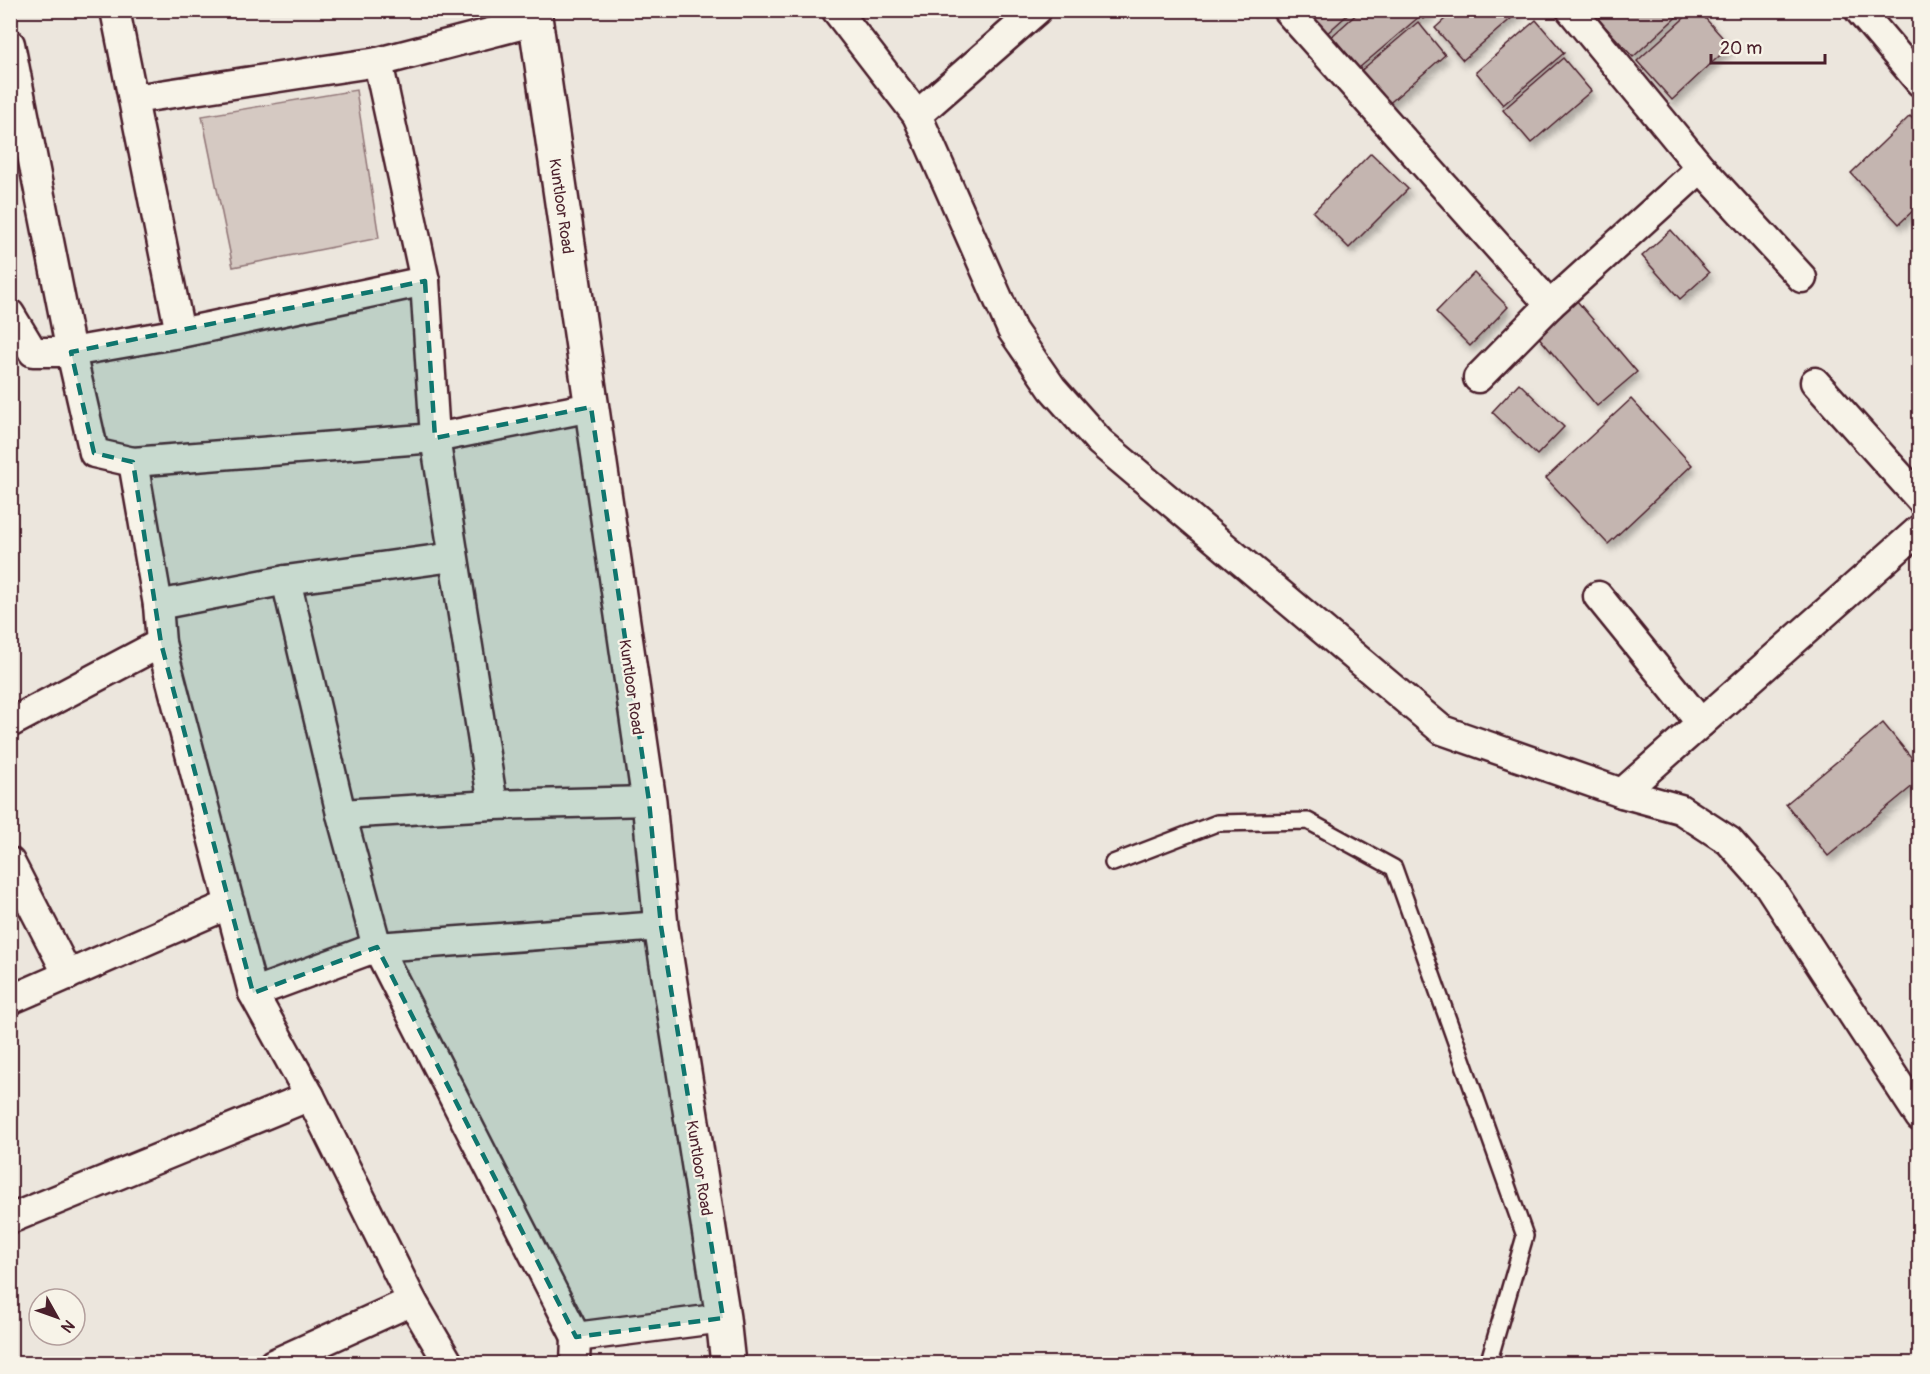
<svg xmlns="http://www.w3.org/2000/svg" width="1930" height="1374" viewBox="0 0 1930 1374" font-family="Pangolin,sans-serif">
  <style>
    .green { fill: #d5c9c2; stroke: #907476; stroke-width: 1.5 }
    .building { fill: #c4b5b0; stroke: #4a1f2b; stroke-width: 1.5; filter: url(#shadow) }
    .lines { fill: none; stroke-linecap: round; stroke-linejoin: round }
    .service-casing { stroke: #4a1f2b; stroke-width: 20 }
    .minor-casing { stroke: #4a1f2b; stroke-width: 33 }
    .tertiary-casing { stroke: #4a1f2b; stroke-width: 38 }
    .service { stroke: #f7f3e8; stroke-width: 15 }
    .minor { stroke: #f7f3e8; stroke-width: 28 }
    .tertiary { stroke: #f7f3e8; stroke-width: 33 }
    .marked { fill: #0f766e; fill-opacity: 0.2; stroke: #0f766e; stroke-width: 4.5; stroke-dasharray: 12 8; stroke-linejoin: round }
    .labels { text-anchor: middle; stroke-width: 4.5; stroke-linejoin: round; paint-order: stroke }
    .street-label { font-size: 16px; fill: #4a1f2b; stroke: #f7f3e8 }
  </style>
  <defs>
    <filter id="shadow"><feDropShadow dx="3.5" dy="6" stdDeviation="3" flood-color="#0004"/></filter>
  </defs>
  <rect width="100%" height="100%" fill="#ece6dd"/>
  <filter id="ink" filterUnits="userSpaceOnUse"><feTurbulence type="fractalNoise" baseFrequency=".0167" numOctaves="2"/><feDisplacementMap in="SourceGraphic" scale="12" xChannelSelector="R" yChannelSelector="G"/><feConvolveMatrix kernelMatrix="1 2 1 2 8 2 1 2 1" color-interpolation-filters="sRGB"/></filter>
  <g filter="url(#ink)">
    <!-- green -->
    <path class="green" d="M356 90 379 238 233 267 202 116Z"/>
    <!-- building -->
    <g class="building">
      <path d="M1304 10H1353L1325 35Z"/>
      <path d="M1361 10H1415L1420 16 1359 68 1332 36Z"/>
      <path d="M1416 10H1433L1423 19Z"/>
      <path d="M1455 10H1521L1463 60 1435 28Z"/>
      <path d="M1608 10H1684L1633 57 1598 19Z"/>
      <path d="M1693 10H1698L1730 46 1672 100 1637 61Z"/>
      <path d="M1536 20 1564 53 1503 105 1476 72Z"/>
      <path d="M1418 22 1445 55 1385 107 1357 74Z"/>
      <path d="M1563 58 1591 91 1531 143 1503 110Z"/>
      <path d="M1910 116 1920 126V204L1899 224 1851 173Z"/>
      <path d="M1371 153 1408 189 1349 248 1313 212Z"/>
      <path d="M1671 230 1709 273 1680 299 1642 256Z"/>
      <path d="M1474 273 1508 307 1470 346 1436 312Z"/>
      <path d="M1577 301 1637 372 1597 406 1537 335Z"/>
      <path d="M1519 383 1564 427 1537 455 1492 412Z"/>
      <path d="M1631 399 1692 465 1608 544 1546 478Z"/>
      <path d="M1883 723 1920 768V780L1828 856 1786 804Z"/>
    </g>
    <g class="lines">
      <!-- service casing -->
      <g class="service-casing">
        <path id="service" d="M1113 863 1217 823 1308 821 1394 868 1525 1236 1488 1364"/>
      </g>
      <!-- minor casing -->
      <g class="minor-casing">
        <g id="minor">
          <path d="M115 10 180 333"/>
          <path d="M836 10 917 115 1012 330 1052 388 1100 442 1442 730 1622 793 1680 809 1729 841 1769 886 1920 1117"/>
          <path d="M1287 10 1550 305"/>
          <path d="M1571 10 1701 168 1802 278"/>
          <path d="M1859 10 1920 82"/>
          <path d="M10 44 71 352 94 453 133 462 435 438 591 407"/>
          <path d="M378 62 425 281 435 438 493 805"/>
          <path d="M134 99 378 62 536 21"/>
          <path d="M917 115 1037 10"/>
          <path d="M10 314 33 352H71L180 333 425 281"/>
          <path d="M1478 378 1550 305 1701 168"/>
          <path d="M1815 382 1920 499"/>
          <path d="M133 462 158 605 161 643 253 993 310 1096 412 1301 449 1364"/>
          <path d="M286 580 341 814 377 947 576 1337 723 1318"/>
          <path d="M1598 596 1701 723"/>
          <path d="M158 605 286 580 453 557"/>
          <path d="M10 723 161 643"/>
          <path d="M1622 793 1920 529"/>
          <path d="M341 814 493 805 649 801"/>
          <path d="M10 862 68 975"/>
          <path d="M253 993 377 947 661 926"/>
          <path d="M10 1000 230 904"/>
          <path d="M10 1219 310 1096"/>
          <path d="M273 1364 412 1301"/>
          <path d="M575 1364 576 1337"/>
        </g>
      </g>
      <!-- tertiary casing -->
      <g class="tertiary-casing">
        <path id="tertiary" d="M534 10 649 801 661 926 723 1318 728 1364"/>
      </g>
      <!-- service -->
      <use href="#service" class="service"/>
      <!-- minor -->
      <use href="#minor" class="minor"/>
      <!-- tertiary -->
      <use href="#tertiary" class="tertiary"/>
    </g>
  </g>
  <!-- marked area -->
  <path class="marked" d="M425 281 435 438 591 407 649 801 661 926 723 1318 576 1337 377 947 253 993 161 643 133 462 94 453 71 352Z"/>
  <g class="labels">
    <!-- street labels -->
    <g class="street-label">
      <text transform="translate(562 206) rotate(82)" y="6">Kuntloor Road</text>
      <text transform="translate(632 687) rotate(82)" y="6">Kuntloor Road</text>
      <text transform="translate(700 1168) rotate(81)" y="6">Kuntloor Road</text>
    </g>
  </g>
  <!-- margin -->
  <rect width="1930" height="1374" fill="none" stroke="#f7f3e8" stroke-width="36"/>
  <rect x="18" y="18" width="1894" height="1338" fill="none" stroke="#4a1f2b" stroke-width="2" filter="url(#ink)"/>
  <!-- north arrow -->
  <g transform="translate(57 1317) rotate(130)"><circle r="28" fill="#f7f3e8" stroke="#b29e9c" stroke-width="1.5"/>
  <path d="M0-4.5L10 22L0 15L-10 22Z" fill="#4a1f2b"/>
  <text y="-9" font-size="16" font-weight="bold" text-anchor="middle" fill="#4a1f2b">N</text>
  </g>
  <!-- scale -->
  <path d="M1711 54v9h114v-9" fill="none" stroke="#4a1f2b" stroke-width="3"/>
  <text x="1720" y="54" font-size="18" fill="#4a1f2b" stroke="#f7f3e8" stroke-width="4.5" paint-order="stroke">20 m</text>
</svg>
